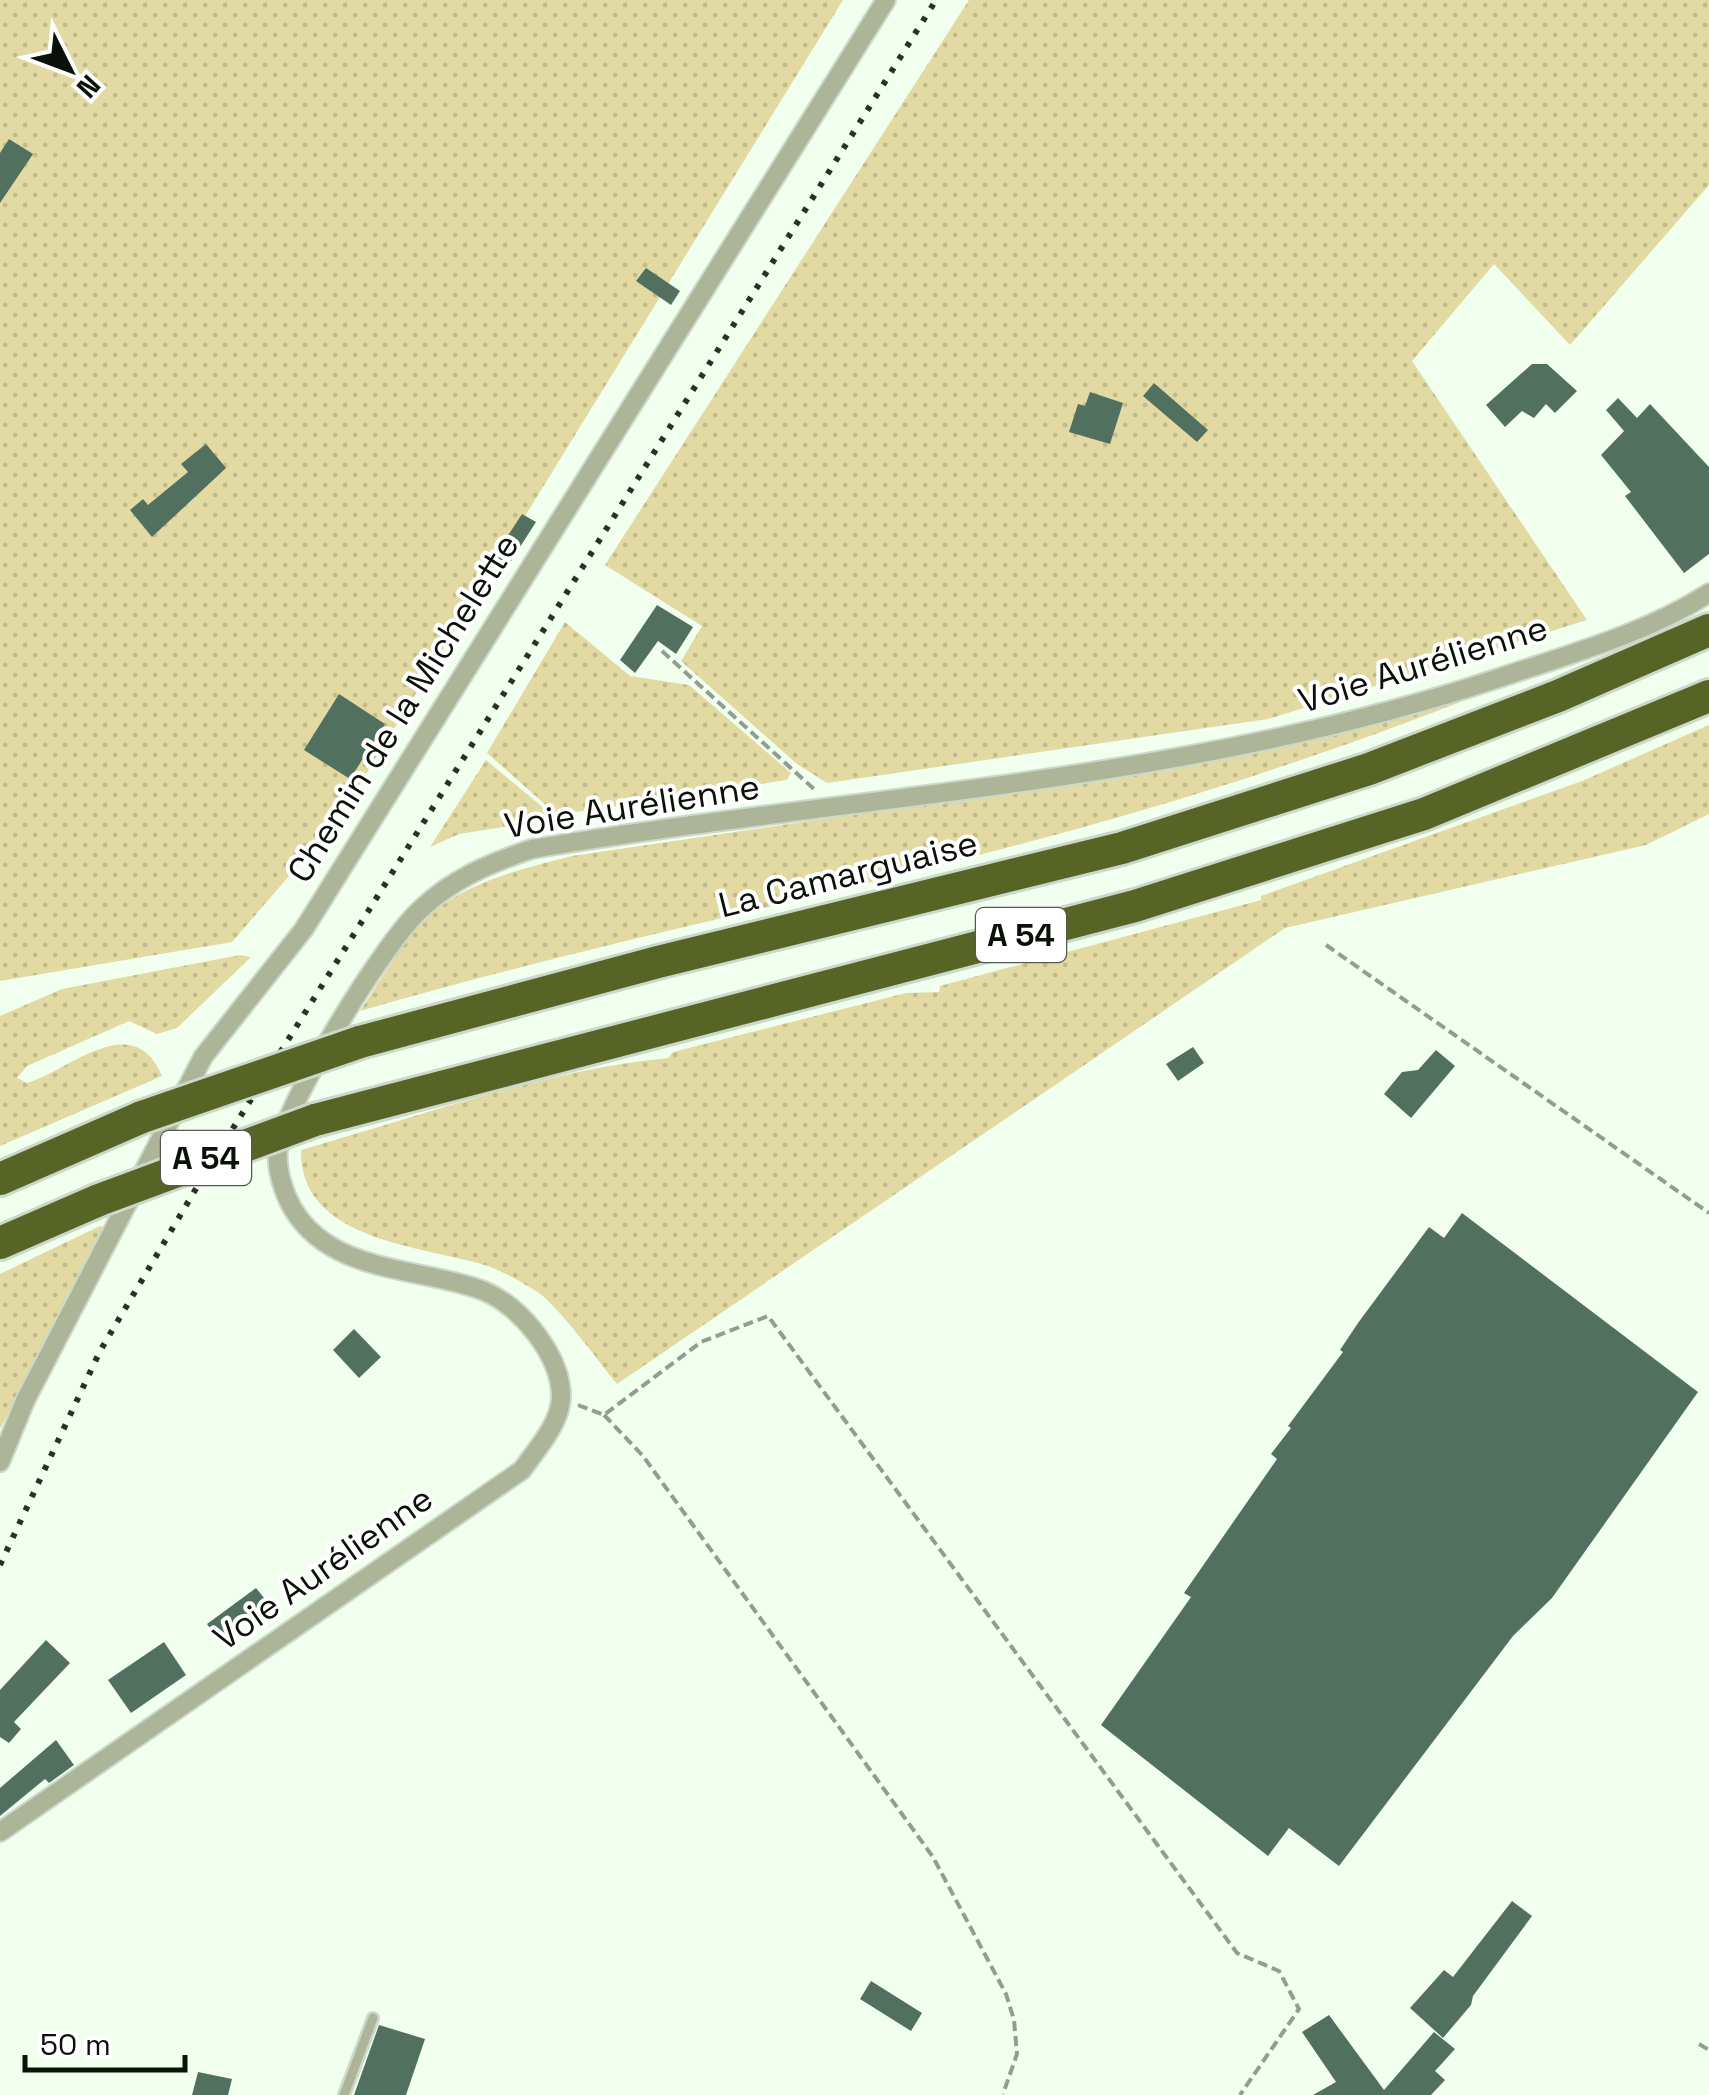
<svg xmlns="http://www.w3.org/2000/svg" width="1709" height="2095" viewBox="0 0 1709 2095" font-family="'Space Grotesk',sans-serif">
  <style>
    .grass { fill: url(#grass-dots) }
    .building { fill: #527060 }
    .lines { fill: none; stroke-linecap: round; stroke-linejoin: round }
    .service-casing { stroke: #ccd9ca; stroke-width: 14 }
    .minor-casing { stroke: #ccd9ca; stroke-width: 22 }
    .motorway-casing { stroke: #ccd9ca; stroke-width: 38 }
    .path { stroke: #919d90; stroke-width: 4; stroke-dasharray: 10 5; stroke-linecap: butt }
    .service { stroke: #acb598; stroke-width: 9 }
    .minor { stroke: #acb598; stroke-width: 18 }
    .motorway { stroke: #566525; stroke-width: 32 }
    .rail { stroke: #283127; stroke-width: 6; stroke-dasharray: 5 10; stroke-linecap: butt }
    .motorway-bridge-casing { stroke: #ccd9ca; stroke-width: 38; stroke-linecap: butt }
    .motorway-bridge { stroke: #566525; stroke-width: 32 }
    .labels { text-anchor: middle; stroke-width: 8; stroke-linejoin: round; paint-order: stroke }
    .shield { fill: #fff; stroke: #535852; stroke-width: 2.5 }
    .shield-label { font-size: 32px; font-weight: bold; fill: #091108 }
    .street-label { font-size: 35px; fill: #091108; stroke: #fff }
  </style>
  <defs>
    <pattern id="grass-dots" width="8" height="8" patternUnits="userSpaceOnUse" patternTransform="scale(2.5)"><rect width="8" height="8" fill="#e2daa2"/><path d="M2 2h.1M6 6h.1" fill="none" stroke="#c1ba8a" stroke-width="1.8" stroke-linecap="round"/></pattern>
  </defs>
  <rect width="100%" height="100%" fill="#f1ffef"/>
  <!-- grass -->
  <g class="grass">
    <path d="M0 0H843L339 818 232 942 0 981Z"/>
    <path d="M969 0H1709V185L1570 345 1494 264 1412 361 1587 620 1268 719 827 783 797 764 681 661 702 626 605 565Z"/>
    <path d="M565 622 630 676 689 685 791 773 787 780 557 815 487 753Z"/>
    <path d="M1566 659C1390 734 1207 795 1021 844 802 903 578 947 360 1011 379 983 396 952 418 927 457 883 518 870 572 856L1114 776Z"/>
    <path d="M1709 725V814L1646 845 1285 928 617 1384C599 1362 556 1303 536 1291 521 1282 504 1272 488 1266 426 1246 299 1242 301 1150 420 1116 546 1070 668 1058L673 1052 906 993 939 992 940 986 1261 900V896L1582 781Z"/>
    <path d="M486 760 552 815 542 821 459 834 430 847Z"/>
    <path d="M240 955 251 957 177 1028 157 1034 129 1021 27 1066 17 1078 27 1083C69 1071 133 1007 162 1076L0 1146V1016L62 989Z"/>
    <path d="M100 1226 108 1228 0 1429V1274Z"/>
  </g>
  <!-- building -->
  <g class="building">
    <path d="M9 139 33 154 0 203V153Z"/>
    <path d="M646 268 680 291 671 305 636 281Z"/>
    <path d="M1532 364H1547L1577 391 1555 413 1546 404 1534 418 1522 411 1505 427 1486 405Z"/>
    <path d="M1154 383 1208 430 1197 442 1143 396Z"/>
    <path d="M1090 392 1123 403 1110 444 1069 432 1078 404 1085 406Z"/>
    <path d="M1618 398 1637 418 1650 404 1709 467V554L1684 573 1625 496 1631 492 1601 455 1624 431 1606 410Z"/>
    <path d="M206 444 226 468 152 537 130 510 143 499 148 505 188 472 181 464Z"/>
    <path d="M522 514 536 522 506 569 492 560Z"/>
    <path d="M657 605 693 627 676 654 658 641 635 673 620 660Z"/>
    <path d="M339 694 385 724 350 779 304 750Z"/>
    <path d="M1193 1047 1204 1063 1178 1081 1166 1064Z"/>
    <path d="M1436 1050 1455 1066 1411 1118 1384 1094 1402 1072 1418 1070Z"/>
    <path d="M1462 1213 1698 1392 1552 1598 1513 1636 1339 1866 1289 1828 1268 1856 1101 1725 1191 1597 1184 1593 1277 1459 1271 1454 1291 1428 1288 1426 1343 1352 1340 1350 1358 1323 1429 1227 1444 1238Z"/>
    <path d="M354 1329 381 1357 359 1378 333 1350Z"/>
    <path d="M256 1588 269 1604 219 1641 207 1624Z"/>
    <path d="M46 1640 70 1663 14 1722 21 1729 9 1743 0 1737V1690Z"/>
    <path d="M164 1642 186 1675 131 1713 108 1680Z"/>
    <path d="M56 1740 74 1765 49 1783 45 1779 0 1816V1788Z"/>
    <path d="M1512 1901 1532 1916 1473 1996 1471 2005 1443 2038 1410 2008 1444 1970 1453 1977Z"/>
    <path d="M871 1981 922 2013 911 2031 860 1999Z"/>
    <path d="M1329 2015 1384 2090 1434 2032 1455 2049 1435 2071 1445 2080 1431 2095H1313L1336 2082 1302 2032Z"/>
    <path d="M379 2025 425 2039 406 2095H354Z"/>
    <path d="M198 2072 232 2079 228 2095H192Z"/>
  </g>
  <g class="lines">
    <!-- service casing -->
    <g class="service-casing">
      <path id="service" d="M344 2095 373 2018"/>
    </g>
    <!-- minor casing -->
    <g class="minor-casing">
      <g id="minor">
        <path d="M0 1462 25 1401 203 1057 304 929 886 0"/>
        <path d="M0 1832 522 1470C536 1450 560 1424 561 1398 562 1357 521 1306 484 1291 423 1267 332 1275 293 1209 284 1194 276 1169 278 1151 284 1104 384 943 420 910 452 879 490 863 532 849 860 794 1180 784 1499 678 1570 654 1645 634 1709 593"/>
      </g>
    </g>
    <!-- motorway casing -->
    <g class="motorway-casing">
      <g id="motorway">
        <path d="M360 1042 658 962 1122 848 1369 769 1558 696 1709 630"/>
        <path d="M315 1120 1135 906 1424 814 1709 696"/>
        <path d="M0 1179 142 1117"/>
        <path d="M0 1243 99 1200"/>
      </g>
    </g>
    <!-- path -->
    <g class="path">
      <path d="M662 651 815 790"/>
      <path d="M1326 945 1709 1213"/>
      <path d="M578 1405 604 1415 701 1342 768 1316 1237 1953 1279 1971 1299 2009 1240 2095"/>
      <path d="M604 1415 643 1456 933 1857 1006 1994 1014 2020 1017 2054 1003 2094"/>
      <path d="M1699 2044 1709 2050"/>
    </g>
    <!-- service -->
    <use href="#service" class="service"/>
    <!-- minor -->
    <use href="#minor" class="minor"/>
    <!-- motorway -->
    <use href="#motorway" class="motorway"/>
    <!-- rail -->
    <path class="rail" d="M0 1565 100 1351 207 1170 936 0"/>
    <!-- motorway-bridge casing -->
    <g class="motorway-bridge-casing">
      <g id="motorway-bridge">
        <path d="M142 1117 360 1042"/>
        <path d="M99 1200 315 1120"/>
      </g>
    </g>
    <!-- motorway-bridge -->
    <use href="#motorway-bridge" class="motorway-bridge"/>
  </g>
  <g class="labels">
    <!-- shield labels -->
    <g class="shield">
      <rect x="976" y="908" width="90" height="54" rx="8"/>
      <rect x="161" y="1131" width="90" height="54" rx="8"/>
    </g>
    <g class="shield-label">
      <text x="1021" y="946">A 54</text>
      <text x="206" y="1169">A 54</text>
    </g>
    <!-- street labels -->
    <g class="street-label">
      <text transform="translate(1423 664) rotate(-17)" y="12">Voie Aurélienne</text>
      <text transform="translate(403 708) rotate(-58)" y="12">Chemin de la Michelette</text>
      <text transform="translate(632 806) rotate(-9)" y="12">Voie Aurélienne</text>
      <text transform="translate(848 874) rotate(-14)" y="12">La Camarguaise</text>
      <text transform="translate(323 1568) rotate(-35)" y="12">Voie Aurélienne</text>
    </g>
  </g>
  <!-- north arrow -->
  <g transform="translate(70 70) rotate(132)" stroke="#ffffff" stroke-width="8" paint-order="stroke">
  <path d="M0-8L18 38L0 25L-18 38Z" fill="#091108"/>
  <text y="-15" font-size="28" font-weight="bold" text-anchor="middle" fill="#091108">N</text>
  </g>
  <!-- scale -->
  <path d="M25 2055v15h160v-15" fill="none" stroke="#091108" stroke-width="5"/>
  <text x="40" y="2055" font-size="30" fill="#091108" stroke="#ffffff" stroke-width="8" paint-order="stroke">50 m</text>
</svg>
